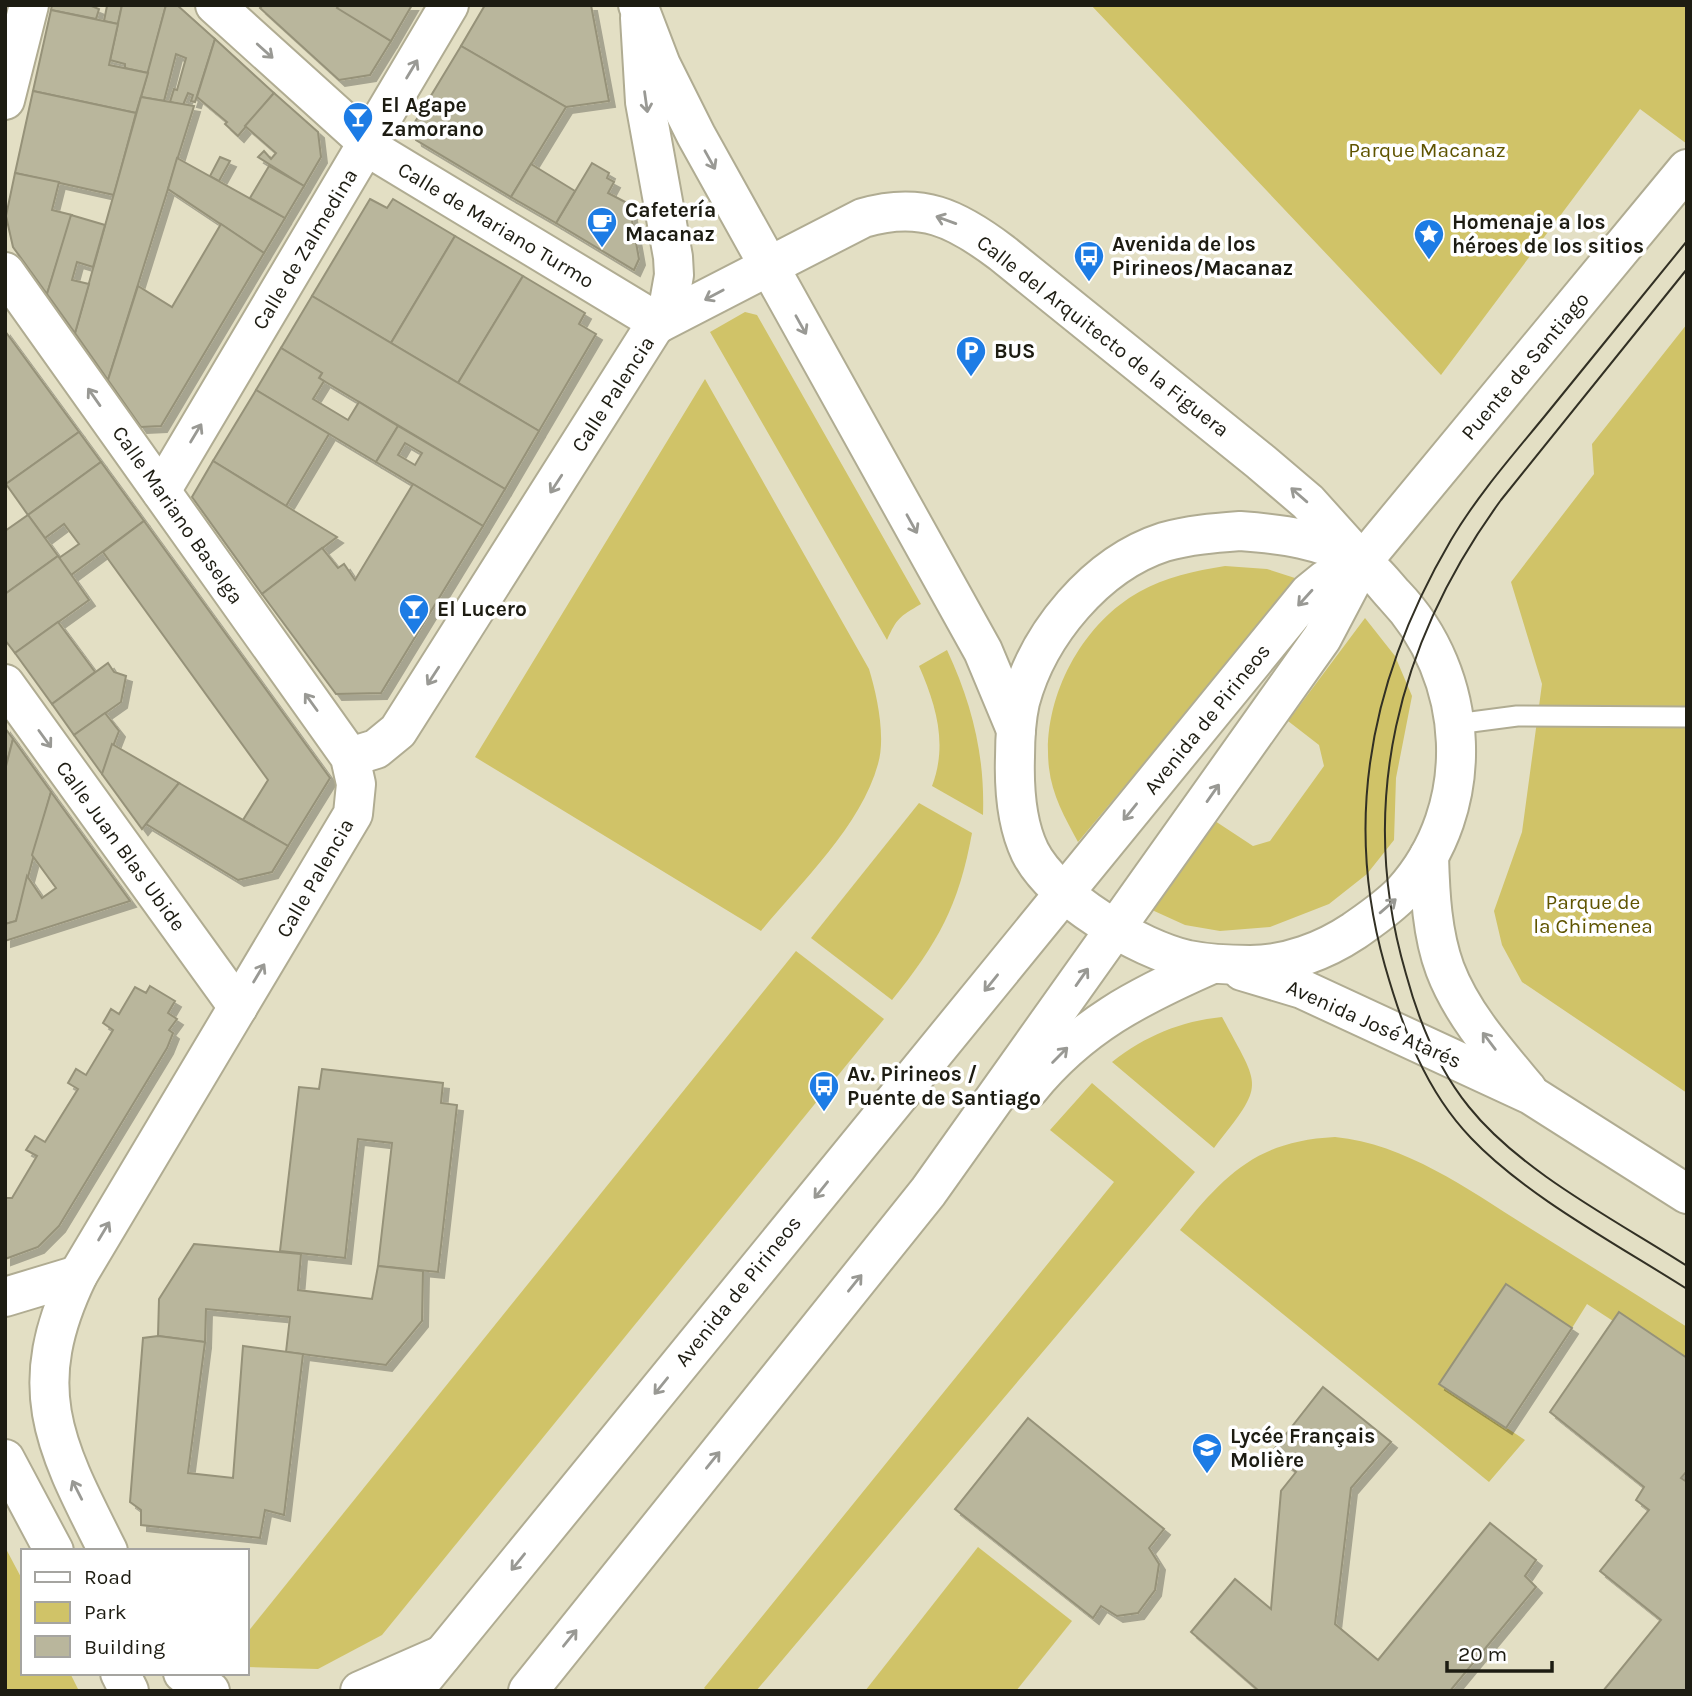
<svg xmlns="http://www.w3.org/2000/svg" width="1692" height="1696" viewBox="0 0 1692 1696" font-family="Karla,sans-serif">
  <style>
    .green { fill: #d0c368 }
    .building { fill: #b9b69c; stroke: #969279; stroke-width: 2; fill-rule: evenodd; filter: url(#shadow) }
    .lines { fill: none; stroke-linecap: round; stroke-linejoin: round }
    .service-casing { stroke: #b0ac92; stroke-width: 23 }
    .minor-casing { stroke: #b0ac92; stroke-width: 42 }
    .secondary-casing { stroke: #b0ac92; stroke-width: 42 }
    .service { stroke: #fff; stroke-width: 19 }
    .minor { stroke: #fff; stroke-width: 38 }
    .secondary { stroke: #fff; stroke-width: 38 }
    .tram { stroke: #323024; stroke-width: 2 }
    .oneway { stroke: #999994 }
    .labels { text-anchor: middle; stroke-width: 7; stroke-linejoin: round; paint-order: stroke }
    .poi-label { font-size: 21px; font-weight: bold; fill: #1d1c12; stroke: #fff; text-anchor: start }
    .park-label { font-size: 21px; fill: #5f5400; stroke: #fff }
    .street-label { font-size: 21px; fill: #1d1c12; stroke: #fff }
  </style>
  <defs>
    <filter id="shadow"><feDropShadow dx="6" dy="6" stdDeviation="0" flood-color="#0004"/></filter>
  </defs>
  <rect width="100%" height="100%" fill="#e3dfc4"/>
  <!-- green -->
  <g class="green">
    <path d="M1091 5H1687V144L1640 109 1441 375Z"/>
    <path d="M745 312 757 315 921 604C899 617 897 618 887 640L710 332Z"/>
    <path d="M1687 324V1093L1522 982 1502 945 1494 911 1522 832 1542 684 1511 582 1594 474 1592 444Z"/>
    <path d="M705 379 869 669C877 695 886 737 878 764 861 826 801 882 761 931L475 757Z"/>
    <path d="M1225 566 1267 569 1298 579 1078 842C1065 818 1052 795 1049 768 1041 701 1080 625 1139 592 1166 577 1194 571 1225 566Z"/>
    <path d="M1365 618 1395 656 1412 696 1396 778 1394 840 1367 874 1329 904 1270 927 1220 931 1185 925 1152 910 1215 821 1253 846 1270 841 1324 766 1319 745 1288 721Z"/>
    <path d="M947 650C972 704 985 755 983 815L932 786C948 744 936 705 919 666Z"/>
    <path d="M919 803 972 833C959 905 938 943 892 1000L811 938Z"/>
    <path d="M796 951 884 1019 382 1635 318 1669 247 1667V1633Z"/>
    <path d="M1222 1017C1261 1090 1266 1082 1214 1148L1112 1062C1145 1036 1181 1021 1222 1017Z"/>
    <path d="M1092 1083 1195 1172 756 1691H708L704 1688 1114 1182 1050 1130Z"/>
    <path d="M1335 1137C1406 1144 1469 1190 1528 1227 1581 1260 1634 1293 1687 1327V1358L1619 1313 1613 1321 1587 1304 1572 1328 1506 1285 1440 1384 1525 1440 1489 1482 1180 1230C1226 1173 1258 1141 1335 1137Z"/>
    <path d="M5 1547 23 1581V1673H70L79 1691H5Z"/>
    <path d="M978 1547 1072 1621 1016 1691H865Z"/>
  </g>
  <!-- building -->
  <g class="building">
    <path d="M52 5H89L99 9 96 19 51 10Z"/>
    <path d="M104 5H122L118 24 104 21 107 6Z"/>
    <path d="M122 5H166L148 73 125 68V64L110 60Z"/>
    <path d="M166 5H177L215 39 195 102 191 101 193 95 188 93 183 105 170 102 174 89 177 90 186 58 176 54 164 101 141 97Z"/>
    <path d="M263 5H335L391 41 370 75 339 80 260 8Z"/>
    <path d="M339 5H412L391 41 337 8Z"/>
    <path d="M485 5H591L609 101 566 107 461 46Z"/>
    <path d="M51 10 118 24 109 65 148 73 136 113 33 91Z"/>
    <path d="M215 39 274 93 238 136 225 124 227 122 197 97Z"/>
    <path d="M461 46 566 107 511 197 416 140 412 127Z"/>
    <path d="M33 91 136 113 114 195 15 173Z"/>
    <path d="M274 93 318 132 321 157 304 186 258 157 264 151 271 159 276 153 245 126Z"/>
    <path d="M141 97 194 106 108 380 75 333Z"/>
    <path d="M220 157 230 161 219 181 210 176Z"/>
    <path d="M177 158 285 218 264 253 168 189Z"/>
    <path d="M592 163 609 173 607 178 614 182 608 193 629 204 639 259 634 270 556 223Z"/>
    <path d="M531 164 575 191 556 223 511 197Z"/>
    <path d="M269 166 304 186 285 218 250 198Z"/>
    <path d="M15 173 59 182 52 210 72 215 47 294 13 247 6 216Z"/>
    <path d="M370 199 387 208 393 199 455 236 391 343 312 296Z"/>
    <path d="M71 215 105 225 93 267 77 262 72 280 89 284 75 333 47 294Z"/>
    <path d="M221 224 264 253 161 426 141 427 108 380 138 286 172 307Z"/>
    <path d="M455 236 523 276 458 383 391 343Z"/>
    <path d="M523 276 585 313 579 324 596 334 539 431 458 383Z"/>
    <path d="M312 296 539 431 505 489 319 378 322 373 281 348Z"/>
    <path d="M5 331 79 432 6 484 5 483Z"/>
    <path d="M281 348 322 373 319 378 324 381 313 399 348 420 359 402 398 426 376 462 256 390Z"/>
    <path d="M256 390 329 434 286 506 213 461Z"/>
    <path d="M398 426 505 489 483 526 376 462ZM405 443 422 453 415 465 398 455Z"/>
    <path d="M79 432 101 462 28 515 6 484Z"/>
    <path d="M213 461 286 506 337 537 262 594 192 497Z"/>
    <path d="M101 462 144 521 71 575 59 558 79 544 64 524 45 538 28 515Z"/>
    <path d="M413 484 483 526 381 693 336 694 262 594 322 548 338 568 344 564 355 580Z"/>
    <path d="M28 515 58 556 5 594V531Z"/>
    <path d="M144 521 330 778 288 846 243 820 268 780 103 552Z"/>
    <path d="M58 556 89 600 15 653 5 640V594Z"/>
    <path d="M58 622 95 672 52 704 15 653Z"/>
    <path d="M108 663 114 672 126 676 121 702 74 735 52 704Z"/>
    <path d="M105 713 119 731 102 774 74 735Z"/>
    <path d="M5 728 13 739 5 770Z"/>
    <path d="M13 739 51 792 16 921 5 924V770Z"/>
    <path d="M112 744 179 783 142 829 102 774Z"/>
    <path d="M179 783 288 846 272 872 238 880 146 824Z"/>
    <path d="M51 792 130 901 5 941V924L16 921 27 876 42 898 56 888 32 855Z"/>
    <path d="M150 986 175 1001 168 1013 177 1019 169 1030 173 1033 167 1048 59 1226 38 1247 5 1259V1198H12L37 1156 26 1150 35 1136 45 1142 78 1089 68 1083 76 1069 86 1075 113 1030 103 1023 111 1009 119 1014 135 987 146 993Z"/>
    <path d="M322 1069 443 1083 441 1103 457 1105 438 1272 378 1266 392 1143 358 1139 345 1258 280 1251 299 1087 319 1089Z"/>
    <path d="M194 1244 301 1254 298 1290 372 1299 378 1266 423 1271 422 1321 386 1365 286 1352 290 1317 206 1309 205 1342 158 1336 159 1299Z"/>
    <path d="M1506 1284 1572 1328 1506 1428 1439 1384Z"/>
    <path d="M1619 1312 1687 1358V1471L1681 1478 1687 1482V1691H1603L1661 1620 1600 1571 1649 1510 1636 1500 1644 1487 1550 1412Z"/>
    <path d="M158 1336 205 1342 188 1473 233 1478 243 1346 303 1354 284 1515 265 1510 260 1538 141 1525V1510L130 1502 143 1338Z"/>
    <path d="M1323 1387 1391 1442 1351 1488 1335 1624 1378 1660 1490 1523 1536 1560 1525 1576 1536 1587 1450 1691H1259L1191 1632 1235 1579 1271 1609 1281 1491 1296 1472 1272 1452Z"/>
    <path d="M1028 1418 1164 1529 1149 1548 1159 1564 1155 1590 1138 1613 1117 1616 1101 1606 1093 1618 955 1509Z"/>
  </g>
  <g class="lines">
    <!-- service casing -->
    <g class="service-casing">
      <path id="service" d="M1456 724 1517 716 1687 717"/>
    </g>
    <!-- minor casing -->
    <g class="minor-casing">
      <g id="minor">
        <path d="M215 5 381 155 659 323"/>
        <path d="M5 100 29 5"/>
        <path d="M5 272 350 757 356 784 353 814 78 1275C23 1389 55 1446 108 1551"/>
        <path d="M659 323 863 218C921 201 956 218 1002 253L1261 462 1308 502 1362 562"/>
        <path d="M161 491 449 5"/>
        <path d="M5 684 238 1007"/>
        <path d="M350 757 376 749 398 731 669 303 674 275 673 257 645 102 640 18"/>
        <path d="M5 1297 78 1275"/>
        <path d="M5 1459 54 1551"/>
        <path d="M120 1673 129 1691"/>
        <path d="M183 1673 210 1691"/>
        <path d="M360 1691 442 1655"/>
      </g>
    </g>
    <!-- secondary casing -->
    <g class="secondary-casing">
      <g id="secondary">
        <path d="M638 5 661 65 696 135 983 651 1016 730"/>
        <path d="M1240 531C1281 534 1323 539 1360 561 1373 569 1384 584 1394 595 1471 675 1479 808 1403 892 1389 907 1371 919 1354 931 1324 951 1287 965 1250 965 1229 965 1208 964 1188 960 1139 949 1053 898 1030 852 1016 823 1014 789 1015 757 1015 738 1016 720 1020 702 1038 634 1096 564 1164 542 1189 535 1214 533 1240 531Z"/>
        <path d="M1429 856C1430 893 1432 934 1445 969 1462 1014 1496 1052 1527 1089"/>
        <path d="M1242 971 1302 989 1531 1095 1687 1194"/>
        <path d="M1029 1089C1080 1026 1139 996 1212 964"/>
        <path d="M413 1691 1309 593 1325 580 1362 562"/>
        <path d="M528 1691 928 1192 1322 638 1362 562 1687 169"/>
      </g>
    </g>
    <!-- service -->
    <use href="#service" class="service"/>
    <!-- minor -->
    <use href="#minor" class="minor"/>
    <!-- secondary -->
    <use href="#secondary" class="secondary"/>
    <!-- tram -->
    <g class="tram">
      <path d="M1687 241C1639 300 1592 358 1544 417 1512 456 1477 496 1451 540 1373 673 1342 816 1385 966 1403 1029 1425 1090 1471 1138 1526 1196 1618 1245 1687 1289"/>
      <path d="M1687 269 1501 500C1398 641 1356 804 1406 974 1419 1022 1438 1069 1469 1107 1521 1172 1617 1221 1687 1266"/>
    </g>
  </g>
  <!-- one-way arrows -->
  <defs><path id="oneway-shaft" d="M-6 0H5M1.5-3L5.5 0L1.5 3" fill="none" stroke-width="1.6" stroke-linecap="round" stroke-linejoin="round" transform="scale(1.75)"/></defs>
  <g class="oneway">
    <use href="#oneway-shaft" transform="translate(265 51) rotate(42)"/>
    <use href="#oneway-shaft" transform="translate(412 69) rotate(-59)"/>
    <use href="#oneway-shaft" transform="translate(646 102) rotate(82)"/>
    <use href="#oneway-shaft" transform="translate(710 160) rotate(61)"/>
    <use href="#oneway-shaft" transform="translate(946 220) rotate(-160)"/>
    <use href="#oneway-shaft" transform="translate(714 295) rotate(152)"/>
    <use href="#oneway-shaft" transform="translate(801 325) rotate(61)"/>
    <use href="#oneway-shaft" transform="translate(94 397) rotate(-125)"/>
    <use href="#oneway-shaft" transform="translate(196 433) rotate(-59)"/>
    <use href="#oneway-shaft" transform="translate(556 484) rotate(123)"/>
    <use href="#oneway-shaft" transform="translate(1299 495) rotate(-139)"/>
    <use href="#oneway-shaft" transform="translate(912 524) rotate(61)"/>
    <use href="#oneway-shaft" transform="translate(1305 598) rotate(132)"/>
    <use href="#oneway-shaft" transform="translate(433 676) rotate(123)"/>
    <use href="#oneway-shaft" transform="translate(311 702) rotate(-126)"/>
    <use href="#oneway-shaft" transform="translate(45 739) rotate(54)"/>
    <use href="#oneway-shaft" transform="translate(1213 793) rotate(-55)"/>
    <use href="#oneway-shaft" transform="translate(1130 812) rotate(129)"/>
    <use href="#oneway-shaft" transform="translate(1388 906) rotate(-41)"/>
    <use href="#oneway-shaft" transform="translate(259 973) rotate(-59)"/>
    <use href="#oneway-shaft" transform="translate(1082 977) rotate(-55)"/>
    <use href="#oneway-shaft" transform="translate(991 983) rotate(129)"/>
    <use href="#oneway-shaft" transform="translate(1489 1041) rotate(-127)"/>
    <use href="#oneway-shaft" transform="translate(1060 1055) rotate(-45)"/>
    <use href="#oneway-shaft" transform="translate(821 1190) rotate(129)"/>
    <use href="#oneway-shaft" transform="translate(104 1231) rotate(-59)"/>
    <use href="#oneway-shaft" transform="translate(855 1283) rotate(-51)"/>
    <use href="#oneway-shaft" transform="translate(661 1386) rotate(129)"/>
    <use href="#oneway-shaft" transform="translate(713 1460) rotate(-51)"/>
    <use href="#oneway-shaft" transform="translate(77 1490) rotate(-117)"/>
    <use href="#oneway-shaft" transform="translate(518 1562) rotate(129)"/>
    <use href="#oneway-shaft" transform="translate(570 1638) rotate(-51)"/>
  </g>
  <!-- icons -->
  <defs>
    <g id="bar-pin" transform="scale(1.575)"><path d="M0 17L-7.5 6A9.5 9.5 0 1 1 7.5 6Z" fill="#1d7ce5" stroke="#fff"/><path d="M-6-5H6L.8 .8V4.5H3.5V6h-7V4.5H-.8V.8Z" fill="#fff"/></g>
    <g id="cafe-pin" transform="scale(1.575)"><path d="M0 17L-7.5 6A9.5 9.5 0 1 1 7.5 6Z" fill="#1d7ce5" stroke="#fff"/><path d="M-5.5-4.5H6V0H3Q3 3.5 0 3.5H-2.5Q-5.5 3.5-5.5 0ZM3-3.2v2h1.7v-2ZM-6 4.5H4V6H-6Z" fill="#fff"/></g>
    <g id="sight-pin" transform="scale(1.575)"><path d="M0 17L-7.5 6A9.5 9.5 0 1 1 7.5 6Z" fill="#1d7ce5" stroke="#fff"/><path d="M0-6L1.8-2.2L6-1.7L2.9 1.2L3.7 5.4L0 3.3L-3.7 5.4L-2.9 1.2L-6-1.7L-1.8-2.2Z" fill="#fff"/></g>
    <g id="bus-pin" transform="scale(1.575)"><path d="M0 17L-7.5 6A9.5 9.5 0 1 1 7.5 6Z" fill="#1d7ce5" stroke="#fff"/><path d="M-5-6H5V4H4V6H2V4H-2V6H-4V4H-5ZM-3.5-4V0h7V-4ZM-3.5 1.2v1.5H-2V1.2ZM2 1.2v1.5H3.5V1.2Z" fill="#fff"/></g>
    <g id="parking-pin" transform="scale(1.575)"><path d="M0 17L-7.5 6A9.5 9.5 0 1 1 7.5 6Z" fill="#1d7ce5" stroke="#fff"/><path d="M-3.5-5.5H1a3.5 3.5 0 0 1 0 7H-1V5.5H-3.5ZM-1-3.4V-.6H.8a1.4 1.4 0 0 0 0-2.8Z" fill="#fff"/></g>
    <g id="school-pin" transform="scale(1.575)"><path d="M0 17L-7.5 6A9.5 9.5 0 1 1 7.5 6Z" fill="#1d7ce5" stroke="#fff"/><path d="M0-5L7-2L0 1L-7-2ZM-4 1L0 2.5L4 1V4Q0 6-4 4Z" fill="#fff"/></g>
  </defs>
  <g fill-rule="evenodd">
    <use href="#bar-pin" x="358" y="117"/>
    <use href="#cafe-pin" x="602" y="222"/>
    <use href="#sight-pin" x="1429" y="234"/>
    <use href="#bus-pin" x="1089" y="256"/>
    <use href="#parking-pin" x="971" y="351"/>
    <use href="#bar-pin" x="414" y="609"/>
    <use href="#bus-pin" x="824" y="1086"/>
    <use href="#school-pin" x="1207" y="1448"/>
  </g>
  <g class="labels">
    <!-- poi labels -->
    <g class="poi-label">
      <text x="381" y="112">El Agape<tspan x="381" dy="24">Zamorano</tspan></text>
      <text x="625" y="217">Cafetería<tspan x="625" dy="24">Macanaz</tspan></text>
      <text x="1452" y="229">Homenaje a los<tspan x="1452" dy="24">héroes de los sitios</tspan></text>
      <text x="1112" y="251">Avenida de los<tspan x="1112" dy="24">Pirineos/Macanaz</tspan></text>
      <text x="994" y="358">BUS</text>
      <text x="437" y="616">El Lucero</text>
      <text x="847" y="1081">Av. Pirineos /<tspan x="847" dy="24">Puente de Santiago</tspan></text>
      <text x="1230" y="1443">Lycée Français<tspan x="1230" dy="24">Molière</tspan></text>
    </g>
    <!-- park labels -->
    <g class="park-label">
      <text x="1427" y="157">Parque Macanaz</text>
      <text x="1593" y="909">Parque de<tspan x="1593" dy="24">la Chimenea</tspan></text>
    </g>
    <!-- street labels -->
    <g class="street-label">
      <text transform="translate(496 225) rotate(31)" y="7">Calle de Mariano Turmo</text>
      <text transform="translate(305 249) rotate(-59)" y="7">Calle de Zalmedina</text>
      <text transform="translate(1103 336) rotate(38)" y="7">Calle del Arquitecto de la Figuera</text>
      <text transform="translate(1525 366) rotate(-50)" y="7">Puente de Santiago</text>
      <text transform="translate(613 394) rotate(-57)" y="7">Calle Palencia</text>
      <text transform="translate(178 515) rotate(55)" y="7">Calle Mariano Baselga</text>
      <text transform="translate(1207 719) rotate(-51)" y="7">Avenida de Pirineos</text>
      <text transform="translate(121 846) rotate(54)" y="7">Calle Juan Blas Ubide</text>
      <text transform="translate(315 878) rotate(-60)" y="7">Calle Palencia</text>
      <text transform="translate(1374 1024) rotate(24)" y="7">Avenida José Atarés</text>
      <text transform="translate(738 1291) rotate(-51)" y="7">Avenida de Pirineos</text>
    </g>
  </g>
  <!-- border -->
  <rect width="1692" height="1696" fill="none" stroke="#1d1c12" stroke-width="14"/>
  <!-- legend -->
  <rect x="21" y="1549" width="228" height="126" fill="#ffffff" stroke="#a5a4a0" stroke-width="2"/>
  <rect x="35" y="1572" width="35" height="10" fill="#ffffff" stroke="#a5a4a0" stroke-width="2"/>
  <text x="84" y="1584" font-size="21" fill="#1d1c12">Road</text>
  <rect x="35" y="1602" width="35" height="21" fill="#d0c368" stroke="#a5a4a0" stroke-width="2"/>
  <text x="84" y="1619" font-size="21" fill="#1d1c12">Park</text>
  <rect x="35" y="1636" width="35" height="21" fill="#b9b69c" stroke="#a5a4a0" stroke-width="2"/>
  <text x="84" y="1654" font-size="21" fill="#1d1c12">Building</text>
  <!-- scale -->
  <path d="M1447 1661v10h105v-10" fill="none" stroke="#1d1c12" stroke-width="3.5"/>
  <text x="1458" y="1661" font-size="21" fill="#1d1c12" stroke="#ffffff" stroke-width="5" paint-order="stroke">20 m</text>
</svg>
